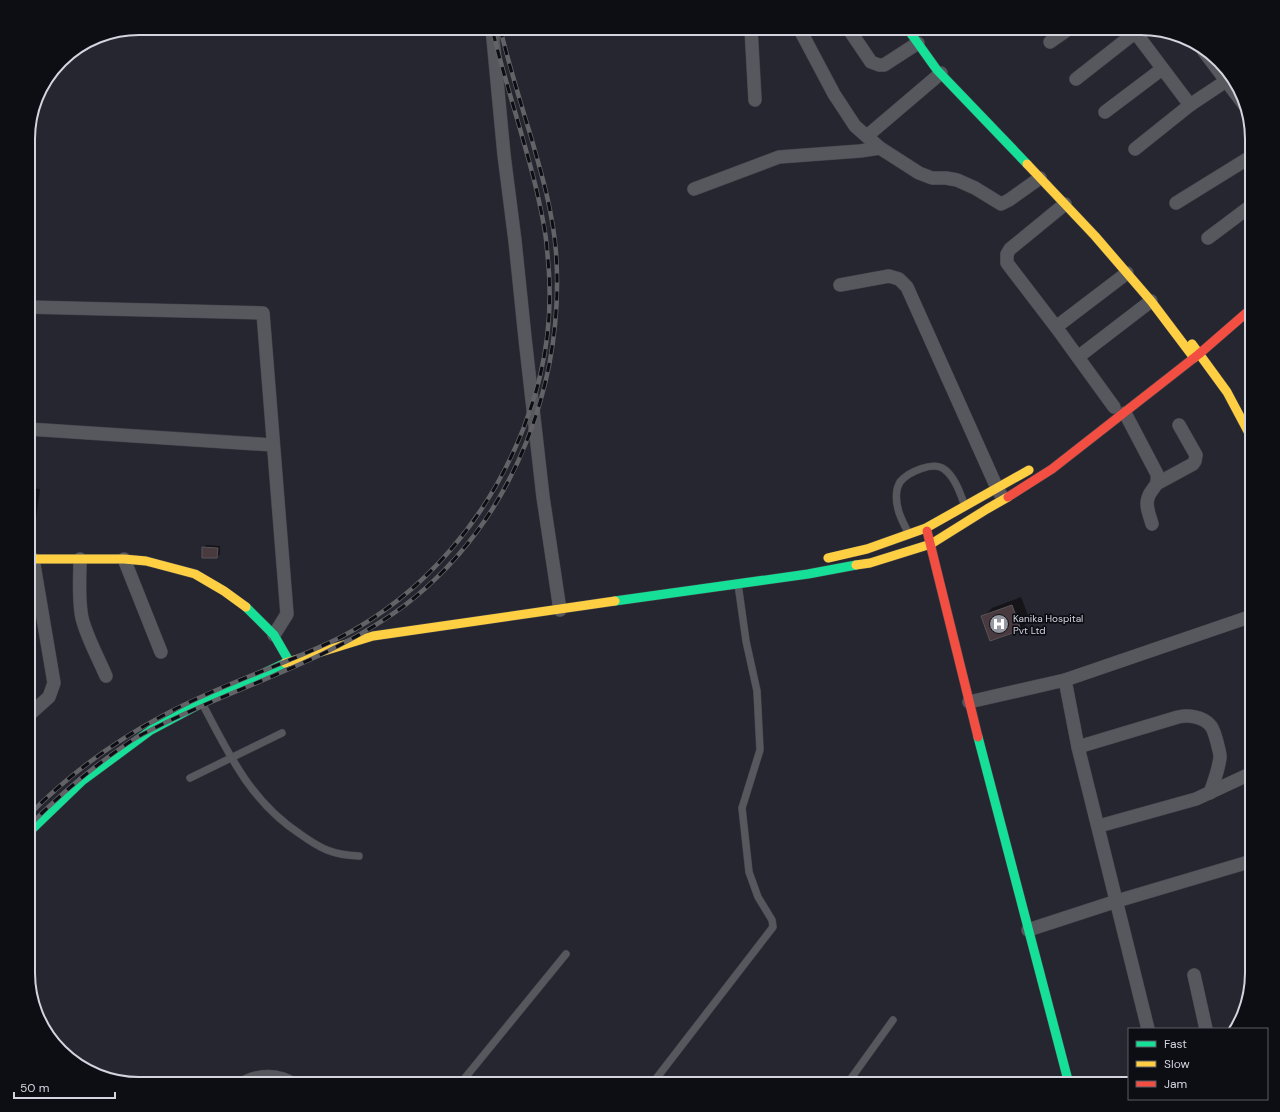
<svg xmlns="http://www.w3.org/2000/svg" width="1280" height="1112" viewBox="0 0 1280 1112" font-family="'DM Sans',sans-serif">
  <style>
    .shadow { fill: #0007 }
    .building { fill: #483a3f; stroke: #595458 }
    .lines { fill: none; stroke-linecap: round; stroke-linejoin: round }
    .lane-casing { stroke: #43434b; stroke-width: 8 }
    .street-casing { stroke: #43434b; stroke-width: 14 }
    .fast-casing { stroke: #43434b; stroke-width: 10 }
    .slow-casing { stroke: #43434b; stroke-width: 10 }
    .jam-casing { stroke: #43434b; stroke-width: 10 }
    .lane { stroke: #57575e; stroke-width: 7 }
    .street { stroke: #57575e; stroke-width: 13 }
    .fast { stroke: #16e098; stroke-width: 9 }
    .slow { stroke: #ffcf43; stroke-width: 9 }
    .jam { stroke: #f24e42; stroke-width: 9 }
    .rail-casing { stroke: #626267; stroke-width: 4.5 }
    .rail { stroke: #0d0d14; stroke-width: 3; stroke-dasharray: 9; stroke-linecap: butt }
    .labels { text-anchor: middle; stroke-width: 3.5; stroke-linejoin: round; paint-order: stroke }
    .poi-label { font-size: 10px; fill: #d3d4de; stroke: #0d0d14; text-anchor: start }
    .rim { fill: none; stroke: #d3d4de; stroke-width: 2 }
  </style>
  <rect width="100%" height="100%" fill="#262630"/>
  <!-- shadow -->
  <g class="shadow">
    <path d="M28 488 40 489 35 525 28 532Z"/>
    <path d="M206 545 220 546V554L217 557 203 548Z"/>
    <path d="M1021 597 1030 620 1021 629 983 617 992 608Z"/>
  </g>
  <!-- building -->
  <g class="building">
    <path d="M202 547 218 548 217 558H202Z"/>
    <path d="M1012 605 1021 630 990 641 981 616Z"/>
  </g>
  <g class="lines">
    <!-- lane casing -->
    <g class="lane-casing">
      <g id="lane">
        <path d="M909 534C902 521 894 506 897 490 897 488 899 484 900 482 908 472 933 461 944 469 955 477 960 493 965 506"/>
        <path d="M202 703C229 754 250 801 300 834 321 849 333 855 359 856"/>
        <path d="M190 778 282 733"/>
        <path d="M236 1084C256 1070 280 1070 299 1084"/>
        <path d="M460 1084 566 954"/>
        <path d="M652 1084 773 927 772 920 758 897 749 872 742 808 760 750 757 691 746 641 738 584"/>
        <path d="M847 1084 893 1020"/>
      </g>
    </g>
    <!-- street casing -->
    <g class="street-casing">
      <g id="street">
        <path d="M492 28 504 155 515 241 525 338 543 497 560 610"/>
        <path d="M751 28 755 100"/>
        <path d="M799 28 834 94 855 126 880 148 919 173 932 178H946L957 180 975 188 1001 204 1009 200 1040 178"/>
        <path d="M848 28 871 62 879 65H884L918 43"/>
        <path d="M1132 28 1190 105"/>
        <path d="M1050 42 1070 28"/>
        <path d="M1203 50 1246 107"/>
        <path d="M1076 79 1141 28"/>
        <path d="M1105 112 1162 69"/>
        <path d="M867 136 941 73"/>
        <path d="M1135 149 1190 105 1226 81"/>
        <path d="M694 189 779 157 860 151 880 148"/>
        <path d="M1176 203 1252 156"/>
        <path d="M1065 204 1010 249 1007 254V263L1056 327 1114 407"/>
        <path d="M1208 238 1252 205"/>
        <path d="M840 285 889 276 899 279 907 287 997 488 1001 495"/>
        <path d="M28 307 263 313 287 614 274 635"/>
        <path d="M1056 327 1127 273"/>
        <path d="M1078 357 1151 301"/>
        <path d="M1125 413 1157 474C1159 488 1151 487 1148 498 1145 506 1150 516 1152 524"/>
        <path d="M28 429 273 445"/>
        <path d="M1158 483 1193 464 1195 461 1196 455 1179 425"/>
        <path d="M80 559C80 578 78 599 82 618 87 638 98 657 106 676"/>
        <path d="M124 559 161 652"/>
        <path d="M1065 680 1078 747 1148 1029"/>
        <path d="M969 702 1065 680 1252 616"/>
        <path d="M30 714 49 697 54 683 33 559"/>
        <path d="M1078 747 1178 717C1188 715 1202 716 1210 725 1214 729 1215 736 1217 742 1218 747 1220 752 1220 757 1219 769 1214 781 1210 793"/>
        <path d="M1099 826 1196 799 1252 773"/>
        <path d="M1028 930 1117 901 1252 861"/>
        <path d="M1194 975 1206 1029"/>
      </g>
    </g>
    <!-- fast casing -->
    <g class="fast-casing">
      <g id="fast">
        <path d="M907 28 937 70 1027 164"/>
        <path d="M615 601 808 574 856 565"/>
        <path d="M246 607 274 635 289 661"/>
        <path d="M978 737 1069 1084"/>
        <path d="M28 833 82 781 151 730 211 698 285 663"/>
      </g>
    </g>
    <!-- slow casing -->
    <g class="slow-casing">
      <g id="slow">
        <path d="M1027 164 1095 236 1151 301 1194 358"/>
        <path d="M1192 344 1227 392 1252 439"/>
        <path d="M828 558 867 549 926 528 1029 470"/>
        <path d="M28 559H124L146 561 195 574 224 591 246 607"/>
        <path d="M856 565 870 563 931 544 987 509 1008 497"/>
        <path d="M285 663 373 636 615 601"/>
      </g>
    </g>
    <!-- jam casing -->
    <g class="jam-casing">
      <g id="jam">
        <path d="M1008 497 1052 469 1199 354 1252 308"/>
        <path d="M927 531 978 737"/>
      </g>
    </g>
    <!-- lane -->
    <use href="#lane" class="lane"/>
    <!-- street -->
    <use href="#street" class="street"/>
    <!-- fast -->
    <use href="#fast" class="fast"/>
    <!-- slow -->
    <use href="#slow" class="slow"/>
    <!-- jam -->
    <use href="#jam" class="jam"/>
    <!-- rail casing -->
    <g class="rail-casing">
      <g id="rail">
        <path d="M28 816C67 776 115 741 164 715 219 685 282 666 339 638 425 594 489 517 524 427 530 410 536 394 540 376 550 335 552 292 547 250 546 230 541 211 537 192 524 137 505 83 492 28"/>
        <path d="M28 827C58 796 95 765 131 741 143 733 157 727 169 721 219 697 272 678 322 654 355 638 386 621 414 598 515 515 565 381 556 252 553 213 542 175 531 137 520 101 509 65 500 28"/>
      </g>
    </g>
    <!-- rail -->
    <use href="#rail" class="rail"/>
  </g>
  <!-- icons -->
  <defs>
    <g id="hospital-disc" transform="scale(1)"><circle r="9.5" fill="#9697a1" stroke="#0d0d14"/><path d="M-5-5h3v3.5h4V-5h3V5h-3V1.5h-4V5h-3Z" fill="#fff"/></g>
  </defs>
  <g fill-rule="evenodd">
    <use href="#hospital-disc" x="999" y="624"/>
  </g>
  <g class="labels">
    <!-- poi labels -->
    <g class="poi-label">
      <text x="1013" y="622">Kanika Hospital<tspan x="1013" dy="12">Pvt Ltd</tspan></text>
    </g>
  </g>
  <!-- crop -->
  <path d="M0 0H1280V1112H0ZM139 35H1141A104 104 0 0 1 1245 139V973A104 104 0 0 1 1141 1077H139A104 104 0 0 1 35 973V139A104 104 0 0 1 139 35Z" fill="#0d0d14" fill-rule="evenodd"/>
  <path class="rim" d="M139 35H1141A104 104 0 0 1 1245 139V973A104 104 0 0 1 1141 1077H139A104 104 0 0 1 35 973V139A104 104 0 0 1 139 35Z"/>
  <!-- legend -->
  <rect x="1128" y="1028" width="140" height="72" fill="#0d0d14" stroke="#5c5d65"/>
  <rect x="1136" y="1041" width="20" height="6" fill="#16e098" stroke="#5c5d65"/>
  <text x="1164" y="1048" font-size="12" fill="#d3d4de">Fast</text>
  <rect x="1136" y="1061" width="20" height="6" fill="#ffcf43" stroke="#5c5d65"/>
  <text x="1164" y="1068" font-size="12" fill="#d3d4de">Slow</text>
  <rect x="1136" y="1081" width="20" height="6" fill="#f24e42" stroke="#5c5d65"/>
  <text x="1164" y="1088" font-size="12" fill="#d3d4de">Jam</text>
  <!-- scale -->
  <path d="M14 1092v6h101v-6" fill="none" stroke="#d3d4de" stroke-width="2"/>
  <text x="20" y="1092" font-size="12" fill="#d3d4de" stroke="#0d0d14" stroke-width="3" paint-order="stroke">50 m</text>
</svg>
